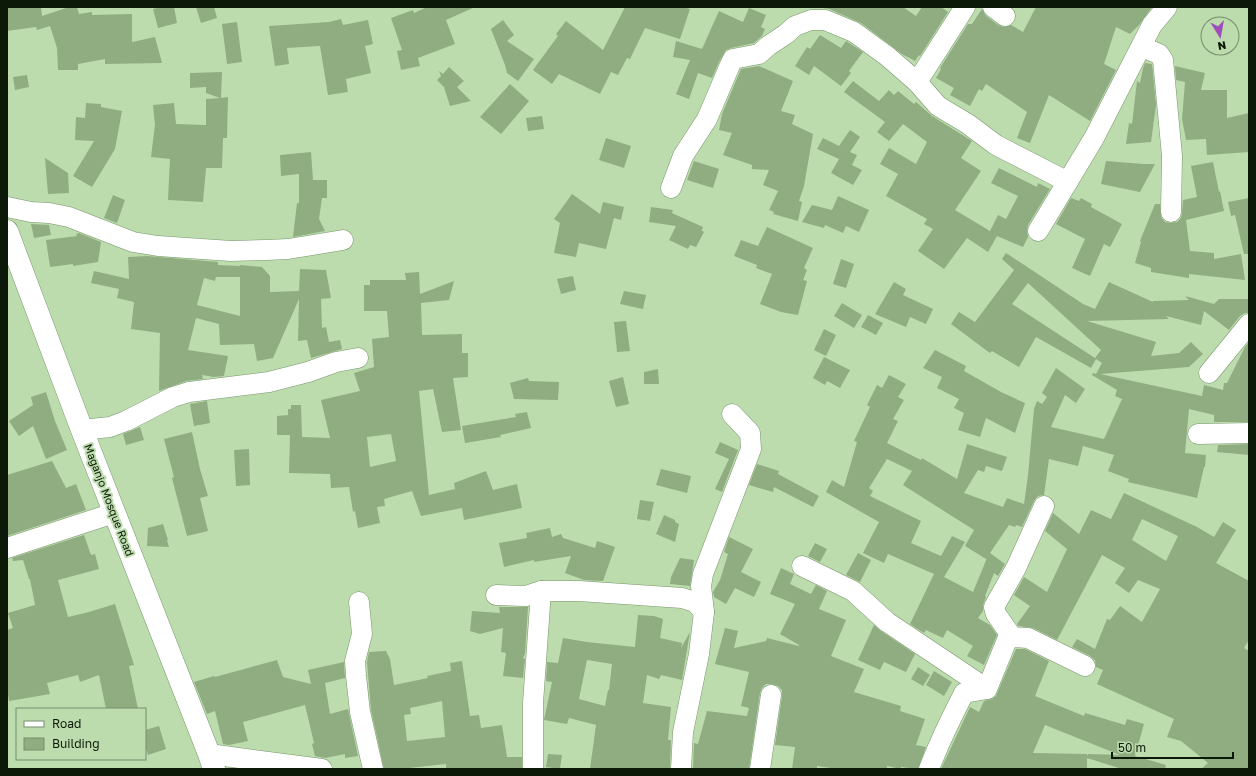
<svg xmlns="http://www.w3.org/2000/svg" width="1256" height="776" viewBox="0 0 1256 776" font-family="'Golos Text',sans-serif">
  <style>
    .building { fill: #8fad81; fill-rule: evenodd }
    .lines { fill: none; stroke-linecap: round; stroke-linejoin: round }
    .minor-casing { stroke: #78966b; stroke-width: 21 }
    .tertiary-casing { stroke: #78966b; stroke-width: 23 }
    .minor { stroke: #fff; stroke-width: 20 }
    .tertiary { stroke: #fff; stroke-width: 22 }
    .labels { text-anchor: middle; stroke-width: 4; stroke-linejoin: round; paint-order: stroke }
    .street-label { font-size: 11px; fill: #0d1908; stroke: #bcdcae }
  </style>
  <rect width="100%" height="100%" fill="#bcdcae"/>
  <!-- building -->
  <g class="building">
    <path d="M7 7H41L42 16 69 7H77L79 14 92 12V15L132 14V42L155 37 162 63 105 64V59L78 64V70H58L57 48 50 26 37 30 36 27 7 31Z"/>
    <path d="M161 7H174L177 23 158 28 153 9Z"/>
    <path d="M196 7H214L217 18 201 23Z"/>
    <path d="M427 7H475L446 20 455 44 418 58 420 66 401 70 397 51 402 50 391 18 413 10 414 13Z"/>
    <path d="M625 7H683L690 9 680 39 645 28 630 59 627 58 618 75 611 72 600 94 559 74 552 84 533 70 558 36 556 34 566 21 603 50Z"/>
    <path d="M818 7H903L916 16 922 7H941L948 12 920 56 919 55 915 61 902 54 861 23 829 9Z"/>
    <path d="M1036 7H1152L1139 25 1130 34 1116 27 1104 64 1116 70 1090 121 1049 95 1030 143 1017 138 1027 112 986 84 982 91 979 89 970 106 950 95 954 88 936 78 941 69 940 68 968 24H972L982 9 986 16 998 25 1004 27 1011 25 1023 32Z"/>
    <path d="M749 8 766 15 761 27 765 29 762 36 754 43 731 48 726 50 720 60 712 78 698 73 689 99 676 94 690 60 673 57 676 41 702 49 719 11 743 22Z"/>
    <path d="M341 19 343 25 368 20 373 44 365 46 371 73 346 79 348 92 328 95 320 46 287 48 289 64 275 66 269 26 329 22Z"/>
    <path d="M503 20 514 35 507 41 534 59 518 81 507 73 505 65 491 29Z"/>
    <path d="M237 22 242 62 227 64 222 24Z"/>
    <path d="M820 35 841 48 846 41 863 52 849 71 851 73 841 86 814 66 809 75 795 66 807 47 810 49Z"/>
    <path d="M1145 63 1152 64 1156 105 1151 142 1126 144 1129 123 1132 124 1137 81 1140 83 1143 68Z"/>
    <path d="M759 66 793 81 781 111 795 115 792 124 813 134 804 186 799 201 802 202 798 221 773 214 774 212 769 210 778 191 763 185 769 170 752 169V165L723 155 732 133 719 130 722 114 741 69Z"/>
    <path d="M1175 66 1205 73 1201 90H1227V118L1249 113V152L1207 155 1206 139 1186 140 1182 119 1185 82 1176 80Z"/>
    <path d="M449 67 464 81 457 87 471 101 450 106 444 87 437 80 441 76 439 71 443 74Z"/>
    <path d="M222 72 221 98 228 97 227 138H223L222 168H206L203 202 168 200 170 159 151 157 155 125 153 105 174 103 176 124 206 125V99L220 98 206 93V87L190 88V73Z"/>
    <path d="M27 75 29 87 15 90 13 77Z"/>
    <path d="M853 81 879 101 889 90 894 95 898 91 914 104 916 102 932 116 972 141 961 158 981 171 955 210 990 231 998 215 1006 219 1018 196 991 183 999 168 1037 187 1038 183 1050 189 1028 225 1027 231 1028 237 1023 247 997 236 988 252 967 238 944 269 918 251 933 229 924 224 927 219 886 196 898 174 880 164 889 148 916 164 927 142 903 124 889 141 877 132 885 122 844 92Z"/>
    <path d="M510 84 529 101 501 134 480 117Z"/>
    <path d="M86 103 101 104V107L122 111 115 149 92 187 73 176 94 141 75 140 76 117 85 118Z"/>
    <path d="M542 116 544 129 528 131 526 118Z"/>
    <path d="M850 130 860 137 850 152 857 155 852 165 862 170 853 185 831 173 839 159 817 149 823 138 839 146Z"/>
    <path d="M606 138 631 146 624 168 599 160Z"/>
    <path d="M311 152 313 180H327V198H322L319 219 325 231 293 237 297 203H299V174L281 176 280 155Z"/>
    <path d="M45 158 68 173 69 193 48 194Z"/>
    <path d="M694 161 719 169 713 188 687 180Z"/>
    <path d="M1106 161 1143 164H1155L1140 192 1101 184Z"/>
    <path d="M1213 162 1219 192 1220 191 1224 211 1186 220 1190 251 1214 253V259L1241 254 1245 280 1189 274V278L1151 272V268L1135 263 1141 242 1140 241 1155 204H1160L1161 217 1165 222 1170 223 1177 222 1181 218 1182 213 1183 200 1197 197 1191 166Z"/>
    <path d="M572 194 600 214 603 202 624 207 621 220 614 218 606 249 579 243 576 257 554 253 560 223 554 219Z"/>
    <path d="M113 195 125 200 117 223 104 218Z"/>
    <path d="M838 196 869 210 859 232 846 226 843 233 825 225 824 228 802 222 812 205 832 210Z"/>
    <path d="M1071 198 1079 201 1081 198 1092 204 1091 207 1122 224 1110 247 1104 244 1090 276 1072 268 1085 239 1056 224Z"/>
    <path d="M1249 198V254H1244L1235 215 1231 216 1228 202Z"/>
    <path d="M651 207 673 210 672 213 703 227 702 230H701L704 232 696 247 690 245 688 249 669 240 676 226 649 222Z"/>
    <path d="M31 224 49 225 51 235 34 238Z"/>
    <path d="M767 227 813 248 804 268 807 270 803 280 807 281 798 315 781 312 760 304 772 274 756 268 757 265 734 256 741 240 758 246Z"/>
    <path d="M79 233 101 242 98 262 73 266V264L50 267 46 240 77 236 76 234Z"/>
    <path d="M1006 253 1083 304 1095 309 1109 282 1153 302V301L1189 300 1185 296 1214 304 1219 299H1249V313H1245L1240 316 1229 330 1204 311 1201 325 1166 316 1169 319 1087 321 1156 342 1151 356 1179 353 1191 342 1203 354 1189 367 1100 374 1202 396 1204 385 1223 390 1224 383H1227L1245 347 1249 342V422H1214V415L1189 409 1185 453 1206 455 1205 467H1204L1197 498 1128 482 1129 479 1108 471 1114 455 1083 446 1078 466 1049 459 1044 495 1038 496 1034 501 1022 527 1016 525 1015 527 1009 525 990 553 1005 564 998 576 994 573 985 596 986 597 983 605V611L978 618 990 625 997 635 984 665 967 656 973 646 947 630 943 638 926 630 924 633 910 624 934 574 888 554 884 563 863 553 879 522 826 492 832 480 844 487 857 442 854 441 870 407 867 405 877 385 882 388 889 375 906 384 898 397 904 400 893 419 898 421 887 443 921 460 922 458 957 479 967 444 1007 457 1002 471 986 466 984 472 978 470 964 493 1003 507 1007 498 1024 504 1028 475 1034 409 1037 401 1042 404 1047 397 1042 393 1056 368 1085 389 1076 403 1065 395 1051 427 1104 439 1122 399 1115 396 1117 390 1092 375 1093 373 1096 374 1102 363 1096 359 1091 368 1036 337 1019 367 992 351 990 353 951 324 959 312 975 322 1014 270 1002 259ZM1028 283 1101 350 1095 358 1012 304ZM887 459 912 471 903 485 974 530 965 546 986 559 987 558 973 592 944 577 965 542 952 536 941 556 911 543 921 521 870 496 873 491 869 488Z"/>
    <path d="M147 256 218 262V265L240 266V265L262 267 270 276V292L299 291 300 269 326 270 331 298 321 299 322 328 326 327 329 342 340 340 342 349 311 358 307 340 298 341 299 299 273 358 257 361 254 344 220 345 219 324 196 318 188 350 228 356 224 376 214 377 202 375 203 379 186 381 159 391 160 333 131 329 134 302 117 298 119 289 91 283 94 271 129 279 128 257ZM216 277H240V316L197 305 204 278 215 281Z"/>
    <path d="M841 259 854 264 846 288 833 284Z"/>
    <path d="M419 272 420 294 454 281 449 300 421 303 422 335 462 334V353H468V377L453 378 461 430 442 432 433 389 419 391 429 495 455 489 454 483 486 471 493 490 517 484 522 508 464 520 462 508 421 516 412 491 384 499 385 506 377 507 380 523 358 528 355 511 353 512 349 487 331 488 330 474 289 473 290 435H277V416L288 415V409H291V405H301L302 437 330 438 321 400 360 391 354 373 374 367 372 339 389 337 387 311H364V285H370V280H406L405 273ZM391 434 396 461 370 467 367 437Z"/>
    <path d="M573 276 576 290 561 294 557 279Z"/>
    <path d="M894 282 906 289 903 295 933 309 926 324 910 317 906 327 875 314Z"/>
    <path d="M624 291 646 295 643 309 620 304Z"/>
    <path d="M842 303 862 315 854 328 834 316Z"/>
    <path d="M868 315 883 323 876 335 861 327Z"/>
    <path d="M626 321 630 351 617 352 614 322Z"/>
    <path d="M824 329 836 335 826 356 814 350Z"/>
    <path d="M935 350 966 366 964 371 1001 392 1025 403 1015 433 986 418 980 437 958 430 964 413 954 408 959 399 937 388 942 377 923 368Z"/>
    <path d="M824 357 850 370 840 388 827 381 825 385 813 378Z"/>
    <path d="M658 369 659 384H644V372Z"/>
    <path d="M623 377 629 404 616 407 609 381Z"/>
    <path d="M528 378 529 381 559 382 558 400 514 399 510 383Z"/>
    <path d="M46 392 55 421 67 450 46 459 33 426 19 436 9 421 33 405 31 397Z"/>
    <path d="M207 401 210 423 194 426 190 404Z"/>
    <path d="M527 412 531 428 500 435 501 437 465 443 462 426 516 417 515 414Z"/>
    <path d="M140 427 144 440 126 445 123 434Z"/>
    <path d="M192 432 200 469 208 496 200 498 208 531 187 536 172 478 174 477 164 439Z"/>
    <path d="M720 442 738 450 722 492 715 489 729 459 715 453Z"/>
    <path d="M1249 444V455L1217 452 1218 445Z"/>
    <path d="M249 449 250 485 236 486 234 450Z"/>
    <path d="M52 461 66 488 76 484 86 510 7 536V475Z"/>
    <path d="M757 464 779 471 778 474 819 496 813 507 774 487 773 492 749 485Z"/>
    <path d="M661 469 691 476 687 493 656 485Z"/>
    <path d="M1124 493 1197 527 1214 537 1223 522 1236 530 1216 563 1249 581V640L1244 648 1249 651V769H1201L1208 763 1181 741 1167 737 1174 719 1097 684 1103 670 1096 667 1095 660 1090 656 1072 647 1077 639 1095 649 1107 619 1110 620 1120 606 1142 622 1160 589 1138 580 1129 593 1115 583 1125 568 1102 555 1057 640 1033 628 1018 626 1017 624 1030 606 1014 595 1024 577 1047 592 1067 549 1045 531 1053 513 1079 534 1091 510 1111 519ZM1142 519 1178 536 1166 561 1132 540Z"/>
    <path d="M640 500 654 502 650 521 637 519Z"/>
    <path d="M664 515 675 520V522L679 524 675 542 656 534Z"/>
    <path d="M163 524 168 540H167L169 547 147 546 148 528Z"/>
    <path d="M550 528 552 537 561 534 563 538 595 548 597 541 615 547 603 581 584 580 565 573 571 556 534 562V560L504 567 499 543 527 538 526 533Z"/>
    <path d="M84 535 91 555 95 554 99 569 58 580 68 617 89 612 115 604 134 665 129 666 138 709H106L99 675 80 682 78 675 47 683 50 694 9 701 7 688V630L13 628 8 613 35 605 30 579H29L23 560 13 561 12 558Z"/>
    <path d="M729 537 753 549 741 572 761 582 754 597 735 588 726 604 714 597 713 592 720 580 728 554 724 552Z"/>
    <path d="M815 543 827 549 820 562 808 556Z"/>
    <path d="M858 553 871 560 860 582 846 575Z"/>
    <path d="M680 558 694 560 690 586 670 584 671 577Z"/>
    <path d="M781 568 794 574 790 584 811 594 816 585 827 591 819 609 846 620 831 656 864 669 854 692 901 706 900 711 925 719 916 745 926 747 918 769 901 767V769L887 766V769H837L817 766V769H792L795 747 775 745 782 696V690L778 686 772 684H766L762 688 760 693 749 769H693L694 743 698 744 707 711 747 716 749 708 741 706 749 672 715 664 725 628 738 631 734 648 766 641 767 638 799 646V645L780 634 795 604 770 594Z"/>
    <path d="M499 607H528L525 654 523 658 525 659 523 678 503 676 506 653 501 652 503 628 480 634 470 631 472 611 500 613Z"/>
    <path d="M638 615 654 616 663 619 660 638 682 643 681 648 690 632 682 680 661 675 659 679 647 675 643 703 671 707 668 740H671L670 769H590L596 725 569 718 567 724 544 720 552 682 546 681 547 662 558 663 563 638 587 642 635 647ZM587 660 612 664 609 690H608L605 706 579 699Z"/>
    <path d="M874 625 881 631 915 654 906 672 884 662 880 670 858 660Z"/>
    <path d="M1016 649H1025L1049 661 1035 696 1084 716 1085 713 1125 725 1127 719 1144 724 1135 756 1166 765 1165 769H1122L1087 758V769H941L970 707 979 712 984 701 992 699 996 696ZM1045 725 1120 755 1088 754 1087 756V754L1033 753Z"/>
    <path d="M386 651 390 659 394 685 428 678 427 676 451 671 450 663 462 661 470 716 479 715 481 728 502 725 507 757H522V769H446V764L400 769H384L371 710 367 662 369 652ZM442 701 445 737 407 741 404 715 411 714 410 708Z"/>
    <path d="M277 660 283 677 311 684 308 670 344 662 345 678 325 683 330 714 348 709 358 756 345 758V754L325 758 315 756 312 744 314 743 305 705 243 722 248 741 229 745 223 744 215 711 207 714 194 682 214 676 215 677Z"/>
    <path d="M918 667 930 675 923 686 911 679Z"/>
    <path d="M934 671 952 682 944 696 926 685Z"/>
    <path d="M159 726 166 749 148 755 145 745V730Z"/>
    <path d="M548 754 562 755 560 769 546 767Z"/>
  </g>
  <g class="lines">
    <!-- minor casing -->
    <g class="minor-casing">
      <g id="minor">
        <path d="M993 7 1005 16"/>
        <path d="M1142 47 1159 54 1163 60 1172 156 1171 212"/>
        <path d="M917 82 965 7"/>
        <path d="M671 188 683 156 707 119 730 65 733 59 759 54 768 46 786 34 795 26 811 20H825L854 32 887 56 917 82 938 106 968 124 996 145 1068 182"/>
        <path d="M7 207 31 212 49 213 69 217 133 242 158 246 231 251 267 250 288 249 343 240"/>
        <path d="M1038 231 1094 138 1152 25 1167 7"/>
        <path d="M1209 373 1249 324"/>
        <path d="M82 430 110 427 126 421 173 397 189 392 269 382 308 372 336 362 358 358"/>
        <path d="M1198 434 1249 433"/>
        <path d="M1044 506 1016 568 994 607 996 614 1012 637 1028 638 1085 666"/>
        <path d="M7 548 114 513"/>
        <path d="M802 566 853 591 887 622 987 689"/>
        <path d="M541 591H579L682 598 695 602 704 612"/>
        <path d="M496 595 526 596 541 591 533 703V769"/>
        <path d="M359 602 362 634 355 661 356 676 360 712 373 769"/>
        <path d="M209 754 322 769"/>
        <path d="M681 769 683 732 699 654 704 612 701 586 703 574 751 449 750 433 732 414"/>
        <path d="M760 769 771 695"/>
        <path d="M929 769C939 743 951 718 964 693L987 689 1009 635"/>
      </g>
    </g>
    <!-- tertiary casing -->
    <g class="tertiary-casing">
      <path id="tertiary" d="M7 231 82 430 209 754 214 769"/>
    </g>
    <!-- minor -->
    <use href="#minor" class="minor"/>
    <!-- tertiary -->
    <use href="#tertiary" class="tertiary"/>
  </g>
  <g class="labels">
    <!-- street labels -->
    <g class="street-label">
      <text transform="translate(109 500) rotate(69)" y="4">Maganjo Mosque Road</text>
    </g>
  </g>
  <!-- border -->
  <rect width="1256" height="776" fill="none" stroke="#0d1908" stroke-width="16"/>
  <!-- legend -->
  <rect x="16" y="708" width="130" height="52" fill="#bcdcae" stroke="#768e6c"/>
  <rect x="24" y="721" width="20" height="6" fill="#ffffff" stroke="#768e6c"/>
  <text x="52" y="728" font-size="12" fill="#0d1908">Road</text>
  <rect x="24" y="738" width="20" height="12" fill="#8fad81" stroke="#768e6c"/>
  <text x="52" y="748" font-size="12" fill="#0d1908">Building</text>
  <!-- north arrow -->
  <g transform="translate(1220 36) rotate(169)"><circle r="19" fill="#bcdcae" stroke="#768e6c"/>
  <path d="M0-3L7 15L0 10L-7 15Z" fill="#a04dbc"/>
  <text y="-6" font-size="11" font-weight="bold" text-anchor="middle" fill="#0d1908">N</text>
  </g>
  <!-- scale -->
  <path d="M1112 752v6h121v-6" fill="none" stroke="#0d1908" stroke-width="2"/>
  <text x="1118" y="752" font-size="12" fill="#0d1908" stroke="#bcdcae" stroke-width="3" paint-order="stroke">50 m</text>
</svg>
